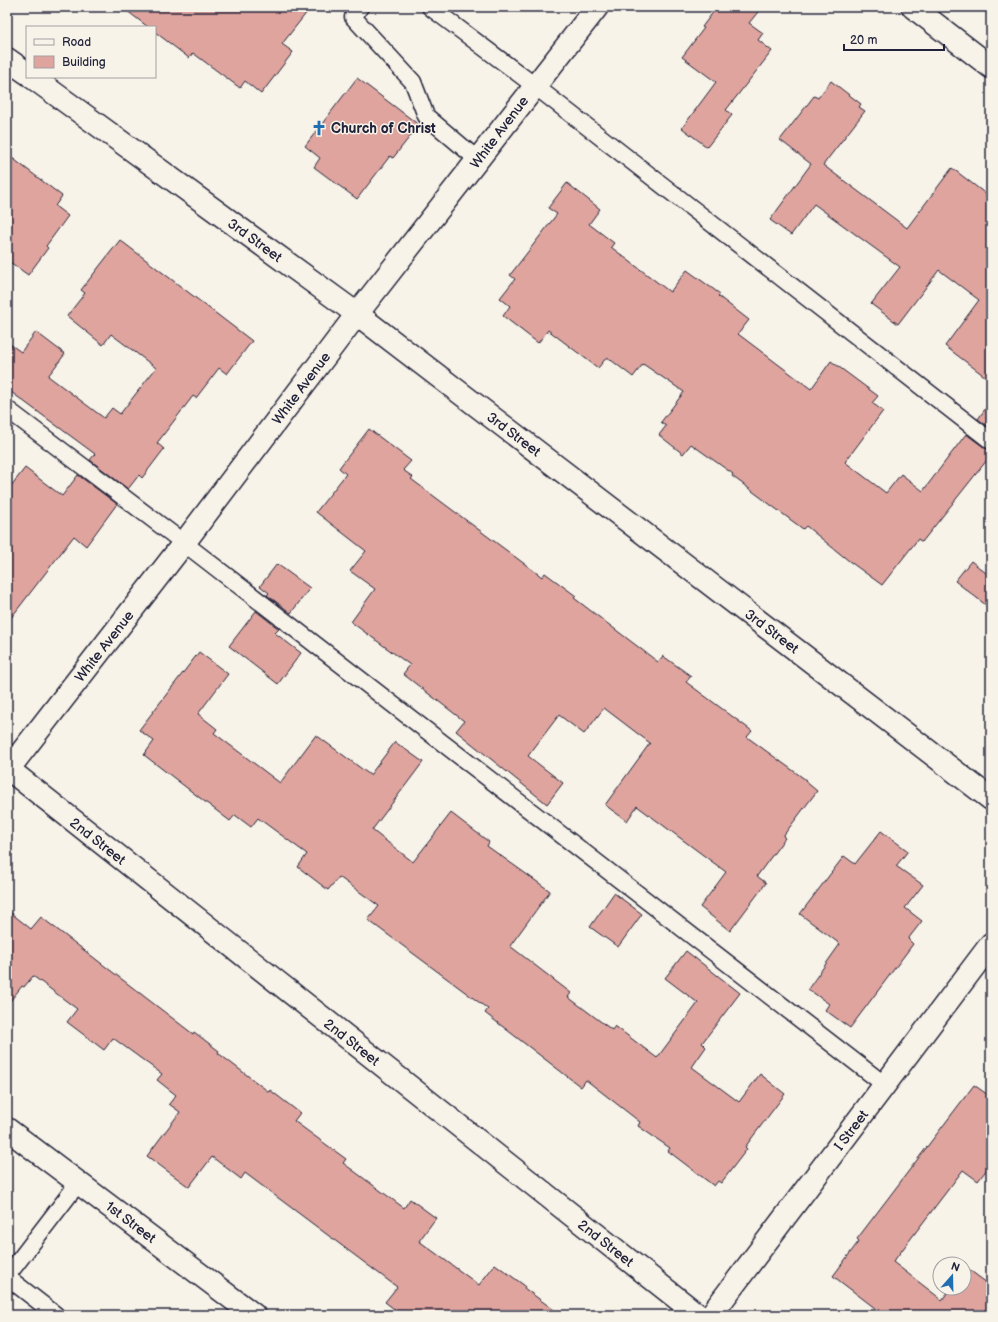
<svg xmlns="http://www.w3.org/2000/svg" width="998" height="1322" viewBox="0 0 998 1322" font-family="'Balsamiq Sans',sans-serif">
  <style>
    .building { fill: #dfa49e; stroke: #22223b }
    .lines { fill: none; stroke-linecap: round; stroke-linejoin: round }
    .lane-casing { stroke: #22223b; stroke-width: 19 }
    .street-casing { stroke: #22223b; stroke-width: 25 }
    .secondary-casing { stroke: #22223b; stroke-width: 25 }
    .lane { stroke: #f7f3e8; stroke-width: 16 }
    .street { stroke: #f7f3e8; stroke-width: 22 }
    .secondary { stroke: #f7f3e8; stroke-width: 22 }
    .labels { text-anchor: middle; stroke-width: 3; stroke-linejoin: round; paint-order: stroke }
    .poi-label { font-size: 14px; font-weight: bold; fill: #22223b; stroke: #f7f3e8; text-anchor: start }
    .street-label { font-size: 14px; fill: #22223b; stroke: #f7f3e8 }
  </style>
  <rect width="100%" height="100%" fill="#f7f3e8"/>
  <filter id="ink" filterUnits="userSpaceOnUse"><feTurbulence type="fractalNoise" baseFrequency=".025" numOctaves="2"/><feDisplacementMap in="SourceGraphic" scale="8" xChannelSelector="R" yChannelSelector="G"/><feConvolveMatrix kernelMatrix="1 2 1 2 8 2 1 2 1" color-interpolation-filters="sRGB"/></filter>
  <g filter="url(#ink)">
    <!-- building -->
    <g class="building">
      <path d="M122 7H311L282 44 293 52 261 94 245 81 240 88 193 53 189 58 155 32V27H148Z"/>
      <path d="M717 7H762L749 23 763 33 758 40 772 51 726 110 732 115 707 147 682 128 716 82 682 57 704 28 702 27Z"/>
      <path d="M357 78 419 125 393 158 390 156 357 199 314 167 320 158 305 146Z"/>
      <path d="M831 81 861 104 859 107 865 111 823 165 907 228 952 168 991 198V381L945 346 979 300 939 270 898 324 871 304 900 267 814 204 791 235 770 220 811 164 780 140 814 96 818 98Z"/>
      <path d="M7 154 62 196 55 206 68 216 46 246 48 248 28 275 7 260Z"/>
      <path d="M567 183 600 209 589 224 614 243 611 247 670 292 687 270 720 294 718 296 749 320 738 334 811 389 831 361 878 396 872 403 883 411 845 462 886 493 901 474 923 491 966 434 985 448 991 450V455L922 542 918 539 882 585 849 561 806 526 803 529 732 476 733 474 691 444 683 454 659 435 666 426 661 422 684 392 643 364 633 377 607 357 598 368 548 330 538 343 503 316 510 306 500 298 515 279 510 275 557 214 548 208Z"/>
      <path d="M120 240 252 341 227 374 219 368 196 398 193 396 157 443 164 449 142 478 139 475 128 489 90 460 95 454 7 389V342L21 352 36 332 65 354 48 376 104 418 112 408 120 414 156 368 111 334 103 345 67 316 85 293 81 290Z"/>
      <path d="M991 401V429L978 419Z"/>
      <path d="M369 429 411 461 403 470 413 477 411 479 542 577 545 573 576 596 574 598 658 662 663 656 691 676 686 682 752 731 747 737 806 780 805 781 817 791 783 836 785 838 757 876 766 883 730 931 700 907 726 872 637 806 627 821 605 805 650 743 604 708 584 734 559 715 528 756 563 783 547 804 456 731 464 721 403 674 410 665 351 622 375 589 350 571 366 551 316 512 346 474 339 468Z"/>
      <path d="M25 468 62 496 78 475 117 504 86 546 74 536 7 623V491Z"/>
      <path d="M971 561 991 577V609L955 581Z"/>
      <path d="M277 564 310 588 291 613 267 595 269 593 260 586Z"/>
      <path d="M256 611 279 629 275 633 301 653 278 684 229 646Z"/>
      <path d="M199 652 228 674 198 714 217 729 214 733 280 783 316 735 370 775 395 742 423 762 372 830 413 862 451 813 489 842 487 846 550 891 510 946 571 993 568 997 612 1030 615 1026 657 1058 698 1003 665 978 686 951 740 993 702 1043 706 1047 692 1067 739 1102 760 1074 785 1094 745 1147 747 1149 721 1183 718 1181 714 1186 668 1151 670 1148 638 1126 640 1122 586 1080 581 1087 485 1013 488 1009 368 920 379 906 339 877 328 890 298 867 307 854 258 818 251 827 235 815 230 821 144 755 154 741 139 730Z"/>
      <path d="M881 831 908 851 896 866 923 885 905 908 922 921 908 939 913 944 850 1028 825 1010 829 1004 808 989 840 944 800 914 844 856 855 864Z"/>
      <path d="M614 893 642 914 618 947 590 927Z"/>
      <path d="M7 910 31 929 41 917 193 1034 194 1032 219 1051 218 1053 269 1092 270 1090 300 1113 294 1121 346 1159 343 1163 404 1208 410 1199 436 1218 419 1241 479 1285 495 1264 525 1286 524 1288 561 1315H402L385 1302 397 1287 245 1173 241 1179 212 1157 189 1187 147 1156 180 1112 169 1104 176 1095 157 1080 162 1074 113 1038 104 1050 67 1022 77 1009 33 976 24 987 22 986 7 1005Z"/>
      <path d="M974 1085 991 1097V1164L978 1181 963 1170 893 1262 942 1300 951 1288H964V1266L991 1286V1315H884L833 1276 859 1241 857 1239Z"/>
    </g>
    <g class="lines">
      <!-- lane casing -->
      <g class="lane-casing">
        <g id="lane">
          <path d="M360 7 353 17 413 82 426 116 478 160"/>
          <path d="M430 7 535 86 991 441"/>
          <path d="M7 409 184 543 885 1085"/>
          <path d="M7 1276 79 1182"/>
          <path d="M7 1277 56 1315"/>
        </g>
      </g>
      <!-- street casing -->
      <g class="street-casing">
        <g id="street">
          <path d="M7 59 27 73"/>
          <path d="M32 77 357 314 991 799"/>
          <path d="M7 768 698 1315"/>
          <path d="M7 1129 254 1315"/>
          <path d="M711 1315 991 944"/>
        </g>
      </g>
      <!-- secondary casing -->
      <g class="secondary-casing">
        <g id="secondary">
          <path d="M913 7 991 67"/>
          <path d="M7 771 184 543 357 314 597 7"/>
        </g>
      </g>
      <!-- lane -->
      <use href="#lane" class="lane"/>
      <!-- street -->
      <use href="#street" class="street"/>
      <!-- secondary -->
      <use href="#secondary" class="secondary"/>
    </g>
  </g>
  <!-- icons -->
  <defs>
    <g id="church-bare" transform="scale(1.2)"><path d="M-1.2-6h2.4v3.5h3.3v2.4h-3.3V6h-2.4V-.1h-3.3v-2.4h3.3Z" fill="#1f6fb2" stroke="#f7f3e8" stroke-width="2.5" paint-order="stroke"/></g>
  </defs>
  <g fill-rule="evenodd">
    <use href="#church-bare" x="319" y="128"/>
  </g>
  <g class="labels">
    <!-- poi labels -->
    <g class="poi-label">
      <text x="331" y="133">Church of Christ</text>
    </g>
    <!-- street labels -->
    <g class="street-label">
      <text transform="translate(499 132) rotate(-53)" y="5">White Avenue</text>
      <text transform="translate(255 240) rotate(36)" y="5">3rd Street</text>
      <text transform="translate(301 388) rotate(-53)" y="5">White Avenue</text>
      <text transform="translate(514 434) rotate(37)" y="5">3rd Street</text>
      <text transform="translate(772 631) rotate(37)" y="5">3rd Street</text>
      <text transform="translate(104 646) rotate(-52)" y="5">White Avenue</text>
      <text transform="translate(98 841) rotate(38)" y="5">2nd Street</text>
      <text transform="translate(352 1042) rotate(38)" y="5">2nd Street</text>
      <text transform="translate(851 1130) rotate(-53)" y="5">I Street</text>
      <text transform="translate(131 1222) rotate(37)" y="5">1st Street</text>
      <text transform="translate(606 1243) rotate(38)" y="5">2nd Street</text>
    </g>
  </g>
  <!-- margin -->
  <rect width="998" height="1322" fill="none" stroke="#f7f3e8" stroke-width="24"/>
  <rect x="12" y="12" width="974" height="1298" fill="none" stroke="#22223b" stroke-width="1.5" filter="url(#ink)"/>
  <!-- legend -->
  <rect x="26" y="26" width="130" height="52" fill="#f7f3e8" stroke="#a29fa3"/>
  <rect x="34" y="39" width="20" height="6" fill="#f7f3e8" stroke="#a29fa3"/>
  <text x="62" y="46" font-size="12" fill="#22223b">Road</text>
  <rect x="34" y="56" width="20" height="12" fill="#dfa49e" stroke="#a29fa3"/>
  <text x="62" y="66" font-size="12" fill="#22223b">Building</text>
  <!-- north arrow -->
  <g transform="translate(952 1276) rotate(20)"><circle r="19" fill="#f7f3e8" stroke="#a29fa3"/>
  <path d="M0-3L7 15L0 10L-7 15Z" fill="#1f6fb2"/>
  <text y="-6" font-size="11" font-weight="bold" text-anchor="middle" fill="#22223b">N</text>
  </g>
  <!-- scale -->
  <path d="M844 44v6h100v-6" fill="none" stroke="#22223b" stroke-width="2"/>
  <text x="850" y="44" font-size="12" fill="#22223b" stroke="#f7f3e8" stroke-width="3" paint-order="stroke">20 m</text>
</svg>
